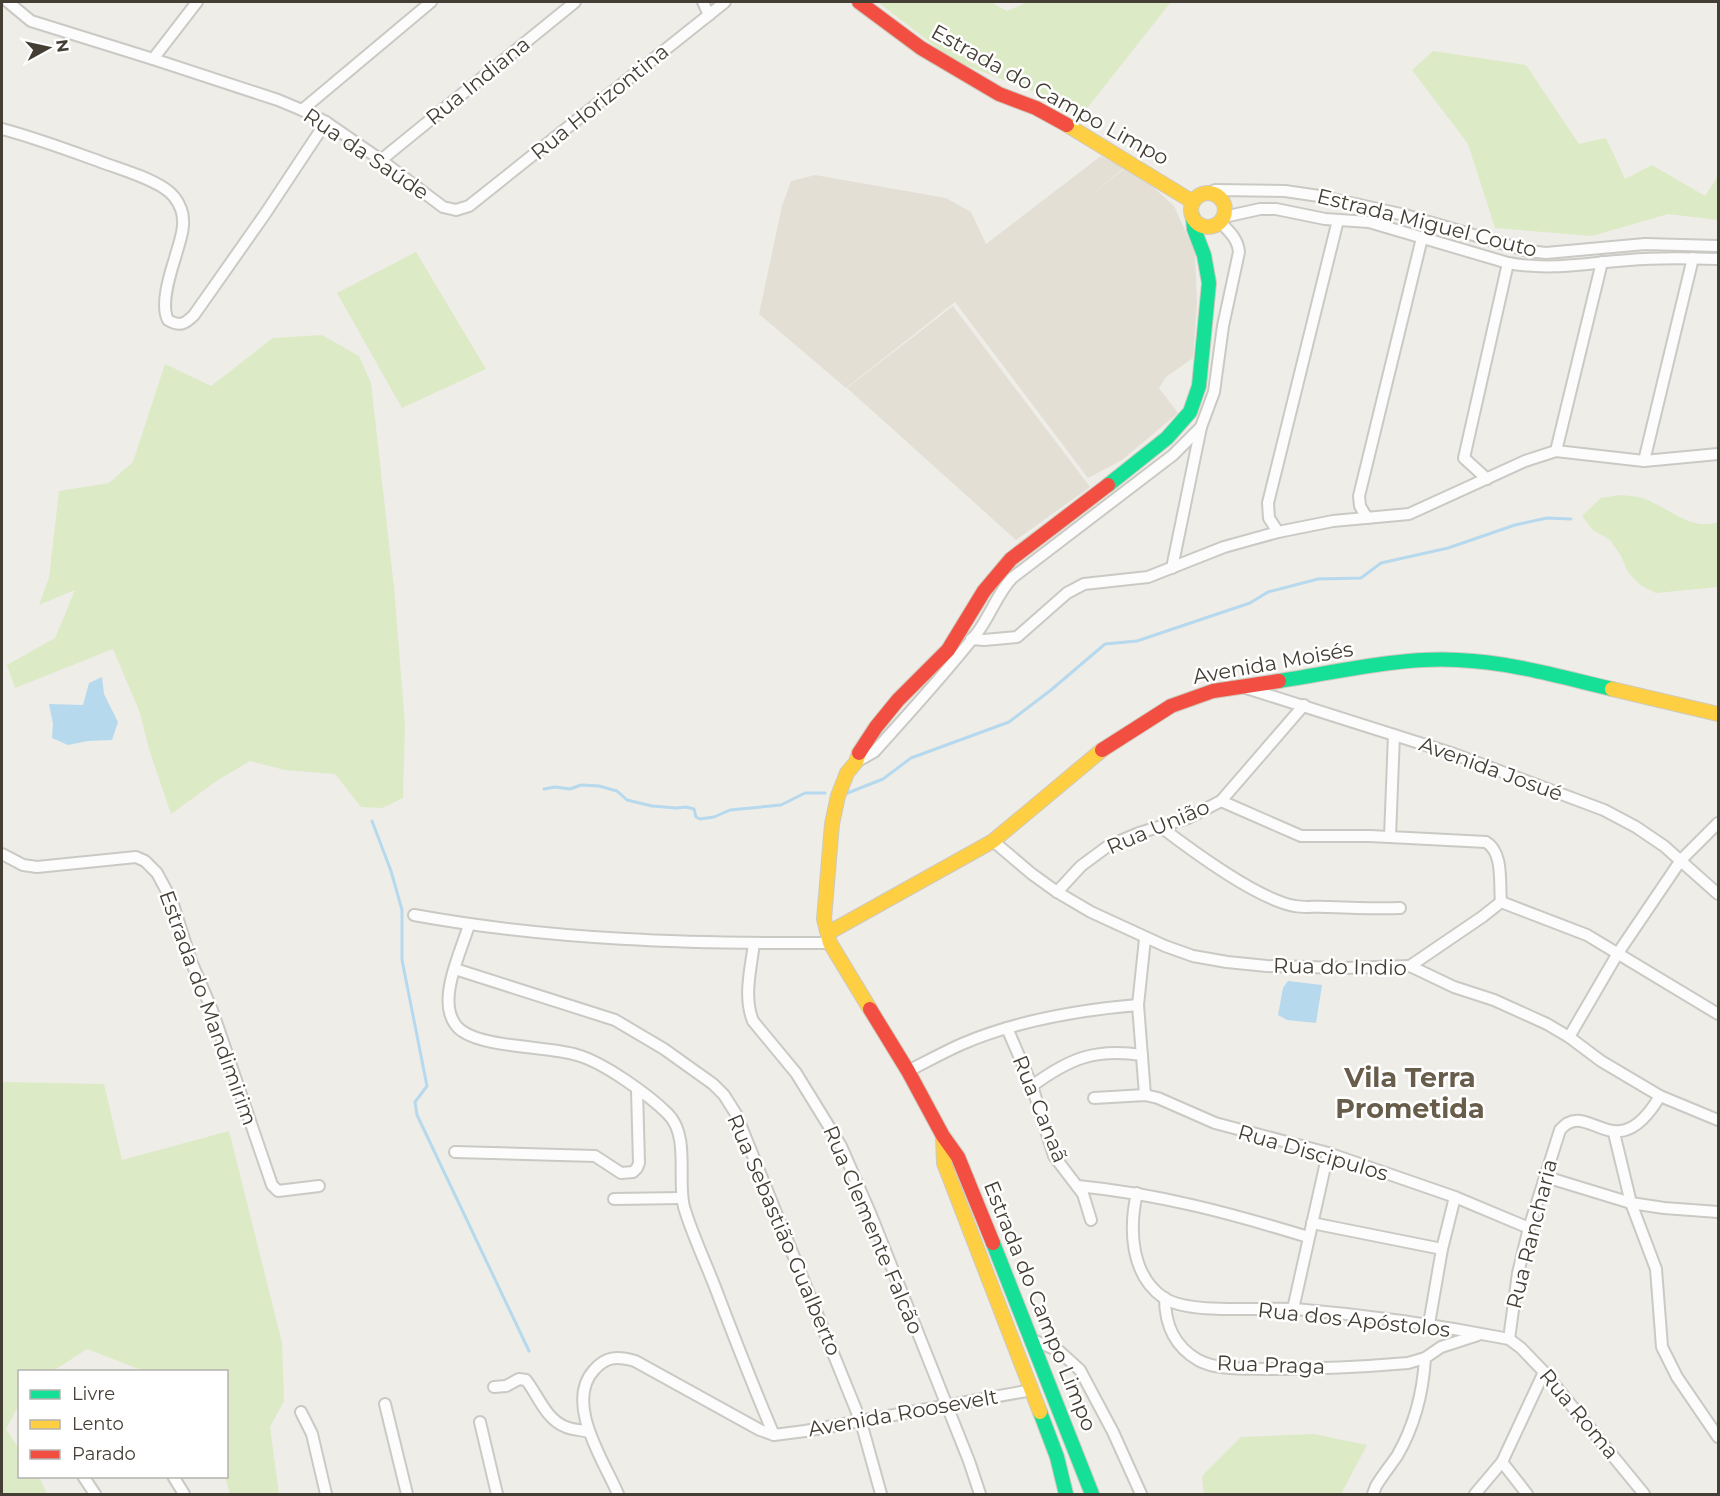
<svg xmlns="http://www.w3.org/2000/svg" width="1720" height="1496" viewBox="0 0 1720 1496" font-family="Montserrat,sans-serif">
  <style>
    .residential { fill: #e3dfd5 }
    .green { fill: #dceac6 }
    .water { fill: #b6d9ee }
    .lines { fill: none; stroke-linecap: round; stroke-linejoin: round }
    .stream { stroke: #b6d9ee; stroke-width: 3 }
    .street-casing { stroke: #cbc9c4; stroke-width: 14 }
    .fast-casing { stroke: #cecabe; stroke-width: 16 }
    .slow-casing { stroke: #cecabe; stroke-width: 16 }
    .jam-casing { stroke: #cecabe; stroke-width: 16 }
    .street { stroke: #fcfcfc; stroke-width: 10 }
    .fast { stroke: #16e098; stroke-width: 14 }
    .slow { stroke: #ffcf43; stroke-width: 14 }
    .jam { stroke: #f24e42; stroke-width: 14 }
    .labels { text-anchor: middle; stroke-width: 5; stroke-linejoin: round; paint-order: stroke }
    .street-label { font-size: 21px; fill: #453e34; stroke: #fff }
    .district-label { font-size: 27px; font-weight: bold; fill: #685c4b; stroke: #fff }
  </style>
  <rect width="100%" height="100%" fill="#eeede8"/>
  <!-- residential -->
  <g class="residential">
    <path d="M1101 156 1124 168 1089 196 1124 169 1151 185 1174 206 1195 252 1197 304 1193 358 1166 377 1159 388 1178 413 1122 460 1088 478 955 302 846 388 759 314 782 206 791 181 815 175 946 198 971 212 986 244Z"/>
    <path d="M953 306 1090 487 1016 540 847 388Z"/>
  </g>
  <!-- green -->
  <g class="green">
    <path d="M882 2H990L1007 11 1028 2H1171L1084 112 953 60 879 3Z"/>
    <path d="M1433 51 1526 65 1579 144 1606 138 1625 179 1652 165 1705 196 1718 176V220L1668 214 1592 236 1495 228 1468 144 1412 70Z"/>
    <path d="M416 252 486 369 402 408 337 293Z"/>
    <path d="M322 335 359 356 371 383 394 588 405 724 403 798 382 808 361 807 335 774 285 770 250 761 218 780 171 814 149 749 140 713 113 649 15 688 7 665 55 638 75 590 39 605 49 578 59 491 109 483 133 462 165 364 211 386 273 338Z"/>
    <path d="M1620 495C1627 496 1636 496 1643 498 1667 507 1692 532 1718 522V587L1656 593 1640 585 1628 572 1621 556 1610 540 1593 530 1582 516 1601 498Z"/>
    <path d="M2 1082 104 1084 122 1160 229 1131 282 1343 284 1401 270 1427 279 1494H230L225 1477 226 1476V1372L144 1371 87 1349 53 1371 20 1372 19 1405 6 1429 19 1449 20 1476 39 1477 47 1494H2Z"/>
    <path d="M1314 1434 1367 1445 1341 1494H1204L1202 1476 1241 1437Z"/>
  </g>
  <!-- water -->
  <g class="water">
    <path d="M102 677 104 694 118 722 112 740 88 741 68 745 52 738 53 724 49 704 83 705 89 683Z"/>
    <path d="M1288 981 1322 985 1316 1023 1287 1020 1278 1015 1283 988Z"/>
  </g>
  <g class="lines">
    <!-- stream -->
    <g class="stream">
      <path d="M544 789 555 787 570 789 581 785 599 786 617 791 627 800 652 806 677 808 686 807 694 809 696 817 700 819 714 817 730 810 781 805 805 793H825"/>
      <path d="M845 794 883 779 911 758 1009 722 1051 690 1105 644 1137 641 1250 603 1268 592 1318 579 1361 578 1381 563 1448 548 1515 525 1547 518 1571 519"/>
      <path d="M372 821 391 871 402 910V960L427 1086 415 1102 417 1115 529 1351"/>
    </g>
    <!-- street casing -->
    <g class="street-casing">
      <g id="street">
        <path d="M8 2 31 21 153 59 278 100 302 110 326 122 381 160 443 207 456 210 469 206 725 2"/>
        <path d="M703 2 709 15"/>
        <path d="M153 59 197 2"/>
        <path d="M302 110 431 2"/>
        <path d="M2 129C36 138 68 150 101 162 123 170 145 176 164 188 172 193 178 201 181 209 187 225 179 243 175 258 170 274 160 305 168 320 180 327 185 324 194 315L265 214 326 122"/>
        <path d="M381 160 575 2"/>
        <path d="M1209 193 1215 190 1285 191 1319 196 1405 215 1528 251 1546 253 1645 244 1718 246"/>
        <path d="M1224 217 1260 209H1276L1325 219 1369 222 1508 263C1550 271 1588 263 1629 260 1659 257 1689 258 1718 259"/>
        <path d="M1556 451 1602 262"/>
        <path d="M1644 461 1693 258"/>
        <path d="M1487 479 1464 458 1508 263"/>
        <path d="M1367 518 1360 506 1359 496 1422 238"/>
        <path d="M1278 532 1269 518 1268 503 1338 220"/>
        <path d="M1172 568 1201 427"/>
        <path d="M971 639 984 640 1017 637 1067 593 1084 584 1148 577 1224 547 1278 532 1333 521 1409 514 1525 461 1556 451 1644 461 1718 454"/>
        <path d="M1246 688 1454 754 1604 810 1636 827 1664 846 1718 894"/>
        <path d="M856 762 874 752C909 713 945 674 977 633 990 616 997 594 1012 578L1173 455 1201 427 1214 392 1223 326 1239 252C1238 239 1229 231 1220 222"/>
        <path d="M1221 801 1301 836H1370L1486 842C1504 853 1499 883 1501 902"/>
        <path d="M1161 827C1191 850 1259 900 1295 906 1305 908 1316 906 1327 907 1352 908 1376 909 1400 908"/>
        <path d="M1390 837 1394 735"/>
        <path d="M993 841 1032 874 1057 892 1091 912 1165 946 1193 956 1227 962 1267 966 1345 968 1410 966 1454 987 1494 1000 1547 1024 1569 1037 1601 1061 1660 1096 1718 1120"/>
        <path d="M2 854 23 865 37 867 136 857 145 861 157 873 172 901 191 961 212 1010 272 1185 278 1191 319 1186"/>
        <path d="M1057 892 1081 866 1108 846 1139 833 1188 818 1221 801 1304 705"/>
        <path d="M1501 902 1587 935 1718 1014"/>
        <path d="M414 915C551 940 691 944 830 943"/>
        <path d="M469 925C462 948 443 988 450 1013 452 1020 456 1027 462 1031 486 1048 548 1046 577 1055 603 1062 649 1095 668 1114 690 1136 677 1180 684 1207 692 1234 705 1261 715 1287 734 1337 753 1386 774 1435"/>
        <path d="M1145 939 1138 1005 1145 1095"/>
        <path d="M754 943C751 968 743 997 753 1021L796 1073 841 1146 871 1215 969 1461 980 1494"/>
        <path d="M1410 966 1482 917 1501 902"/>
        <path d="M455 969 615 1020 664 1049 713 1084 724 1095 736 1114 861 1422 881 1494"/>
        <path d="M1007 1028 1032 1086 1054 1156 1083 1194 1091 1220"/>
        <path d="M1569 1037 1618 953 1681 860 1718 823"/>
        <path d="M908 1071C926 1062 944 1052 962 1044 1018 1020 1078 1010 1138 1005"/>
        <path d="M1032 1086C1070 1058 1096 1048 1142 1055"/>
        <path d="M1094 1098 1145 1095 1158 1098 1215 1123 1328 1153 1455 1197 1529 1228"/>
        <path d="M1614 1133 1631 1203 1656 1269 1662 1347 1677 1377 1718 1437"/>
        <path d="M455 1152 595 1156 621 1173 633 1172 637 1168 639 1163 637 1090"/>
        <path d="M1546 1177 1631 1203 1664 1208 1718 1212"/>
        <path d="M1078 1186C1159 1194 1230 1213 1308 1237"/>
        <path d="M1137 1193C1129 1228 1130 1275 1164 1298 1190 1315 1262 1307 1295 1309 1367 1315 1438 1325 1509 1339L1521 1348 1544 1372 1644 1494"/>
        <path d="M614 1199 682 1198"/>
        <path d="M1312 1223 1442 1249"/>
        <path d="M1165 1298C1165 1325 1174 1346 1198 1360 1218 1371 1248 1368 1270 1369 1317 1369 1362 1367 1408 1363L1425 1358 1441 1347 1478 1335"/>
        <path d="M1293 1309 1328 1153"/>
        <path d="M1429 1324 1442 1249 1455 1197"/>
        <path d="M1509 1339 1518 1273 1529 1228 1560 1130C1588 1096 1615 1172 1660 1096"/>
        <path d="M1033 1340 1059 1351 1080 1370 1113 1432 1141 1494"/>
        <path d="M494 1387 506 1386 519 1379 526 1380C538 1395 546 1420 566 1427 573 1430 582 1430 589 1432"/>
        <path d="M385 1404 407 1494"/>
        <path d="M301 1412 312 1434 326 1494"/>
        <path d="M480 1422 497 1494"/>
        <path d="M1502 1462 1527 1494"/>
        <path d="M83 1476 95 1494"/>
        <path d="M173 1476 184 1494"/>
        <path d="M618 1494C604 1461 564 1403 594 1370 606 1356 618 1356 635 1361L760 1430 774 1435 805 1431 1032 1390"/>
        <path d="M1373 1494 1376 1486C1382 1476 1390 1466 1397 1456 1415 1425 1423 1393 1425 1358"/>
        <path d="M1475 1494 1502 1462 1544 1372"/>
      </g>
    </g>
    <!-- fast casing -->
    <g class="fast-casing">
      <g id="fast">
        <path d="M1108 485 1167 438 1190 412 1199 386 1209 283 1204 255 1194 229 1193 218"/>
        <path d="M1279 681C1338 672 1398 657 1458 660 1510 662 1561 677 1612 689"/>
        <path d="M993 1243 1092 1494"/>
        <path d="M1040 1412 1057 1457 1066 1494"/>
      </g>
    </g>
    <!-- slow casing -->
    <g class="slow-casing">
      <g id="slow">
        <path d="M1067 125 1193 202"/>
        <circle cx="1208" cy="210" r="17"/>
        <path d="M1612 689 1718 714"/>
        <path d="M859 753 856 762 847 773 838 796 832 824 824 919 830 943 870 1009"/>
        <path d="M828 933 993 841 1102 750"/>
        <path d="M943 1136 944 1163 1040 1412"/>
      </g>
    </g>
    <!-- jam casing -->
    <g class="jam-casing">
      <g id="jam">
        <path d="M859 2 921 48 999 94 1036 108 1067 125"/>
        <path d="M1102 750 1171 706 1213 691 1279 681"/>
        <path d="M859 753 876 727 898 700 948 650 984 591 1011 559 1108 485"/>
        <path d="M870 1009 908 1071 943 1136 958 1157 993 1243"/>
      </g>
    </g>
    <!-- street -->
    <use href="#street" class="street"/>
    <!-- fast -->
    <use href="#fast" class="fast"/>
    <!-- slow -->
    <use href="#slow" class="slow"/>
    <!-- jam -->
    <use href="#jam" class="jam"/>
  </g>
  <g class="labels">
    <!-- street labels -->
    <g class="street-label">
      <text transform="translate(478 81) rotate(-39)" y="7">Rua Indiana</text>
      <text transform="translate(1050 95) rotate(29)" y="7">Estrada do Campo Limpo</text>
      <text transform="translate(600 102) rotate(-39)" y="7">Rua Horizontina</text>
      <text transform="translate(366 154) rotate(34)" y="7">Rua da Saúde</text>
      <text transform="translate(1427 223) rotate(14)" y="7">Estrada Miguel Couto</text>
      <text transform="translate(1273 663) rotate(-10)" y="7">Avenida Moisés</text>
      <text transform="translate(1491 769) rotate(20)" y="7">Avenida Josué</text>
      <text transform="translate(1158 827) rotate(-23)" y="7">Rua União</text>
      <text transform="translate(1340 967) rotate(1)" y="7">Rua do Indio</text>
      <text transform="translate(208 1008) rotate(70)" y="7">Estrada do Mandimirim</text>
      <text transform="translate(1040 1109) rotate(68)" y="7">Rua Canaã</text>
      <text transform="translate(1313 1153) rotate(16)" y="7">Rua Discipulos</text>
      <text transform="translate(873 1230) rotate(67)" y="7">Rua Clemente Falcão</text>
      <text transform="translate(1532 1234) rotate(-76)" y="7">Rua Rancharia</text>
      <text transform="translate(784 1235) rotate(67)" y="7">Rua Sebastião Gualberto</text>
      <text transform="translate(1040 1306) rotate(68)" y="7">Estrada do Campo Limpo</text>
      <text transform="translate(1354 1320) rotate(6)" y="7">Rua dos Apóstolos</text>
      <text transform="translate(1271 1365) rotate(2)" y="7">Rua Praga</text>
      <text transform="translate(903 1413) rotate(-10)" y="7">Avenida Roosevelt</text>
      <text transform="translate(1579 1414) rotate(50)" y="7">Rua Roma</text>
    </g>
    <!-- district labels -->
    <g class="district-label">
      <text x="1410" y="1087">Vila Terra<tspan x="1410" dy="31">Prometida</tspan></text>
    </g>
  </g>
  <!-- border -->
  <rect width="1720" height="1496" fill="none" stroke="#453e34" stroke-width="6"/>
  <!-- legend -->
  <rect x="18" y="1370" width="210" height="108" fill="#ffffff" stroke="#b5b2ae" stroke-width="1.5"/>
  <rect x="30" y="1390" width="30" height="9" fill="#16e098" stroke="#b5b2ae" stroke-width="1.5"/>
  <text x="72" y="1400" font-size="18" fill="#453e34">Livre</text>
  <rect x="30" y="1420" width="30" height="9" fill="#ffcf43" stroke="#b5b2ae" stroke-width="1.5"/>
  <text x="72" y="1430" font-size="18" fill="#453e34">Lento</text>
  <rect x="30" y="1450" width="30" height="9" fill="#f24e42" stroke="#b5b2ae" stroke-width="1.5"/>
  <text x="72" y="1460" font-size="18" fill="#453e34">Parado</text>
  <!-- north arrow -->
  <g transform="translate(48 48) rotate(82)" stroke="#ffffff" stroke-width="4.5" paint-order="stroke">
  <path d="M0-4.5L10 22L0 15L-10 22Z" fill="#453e34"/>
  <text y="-9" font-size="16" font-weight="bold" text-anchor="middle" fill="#453e34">N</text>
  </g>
</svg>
